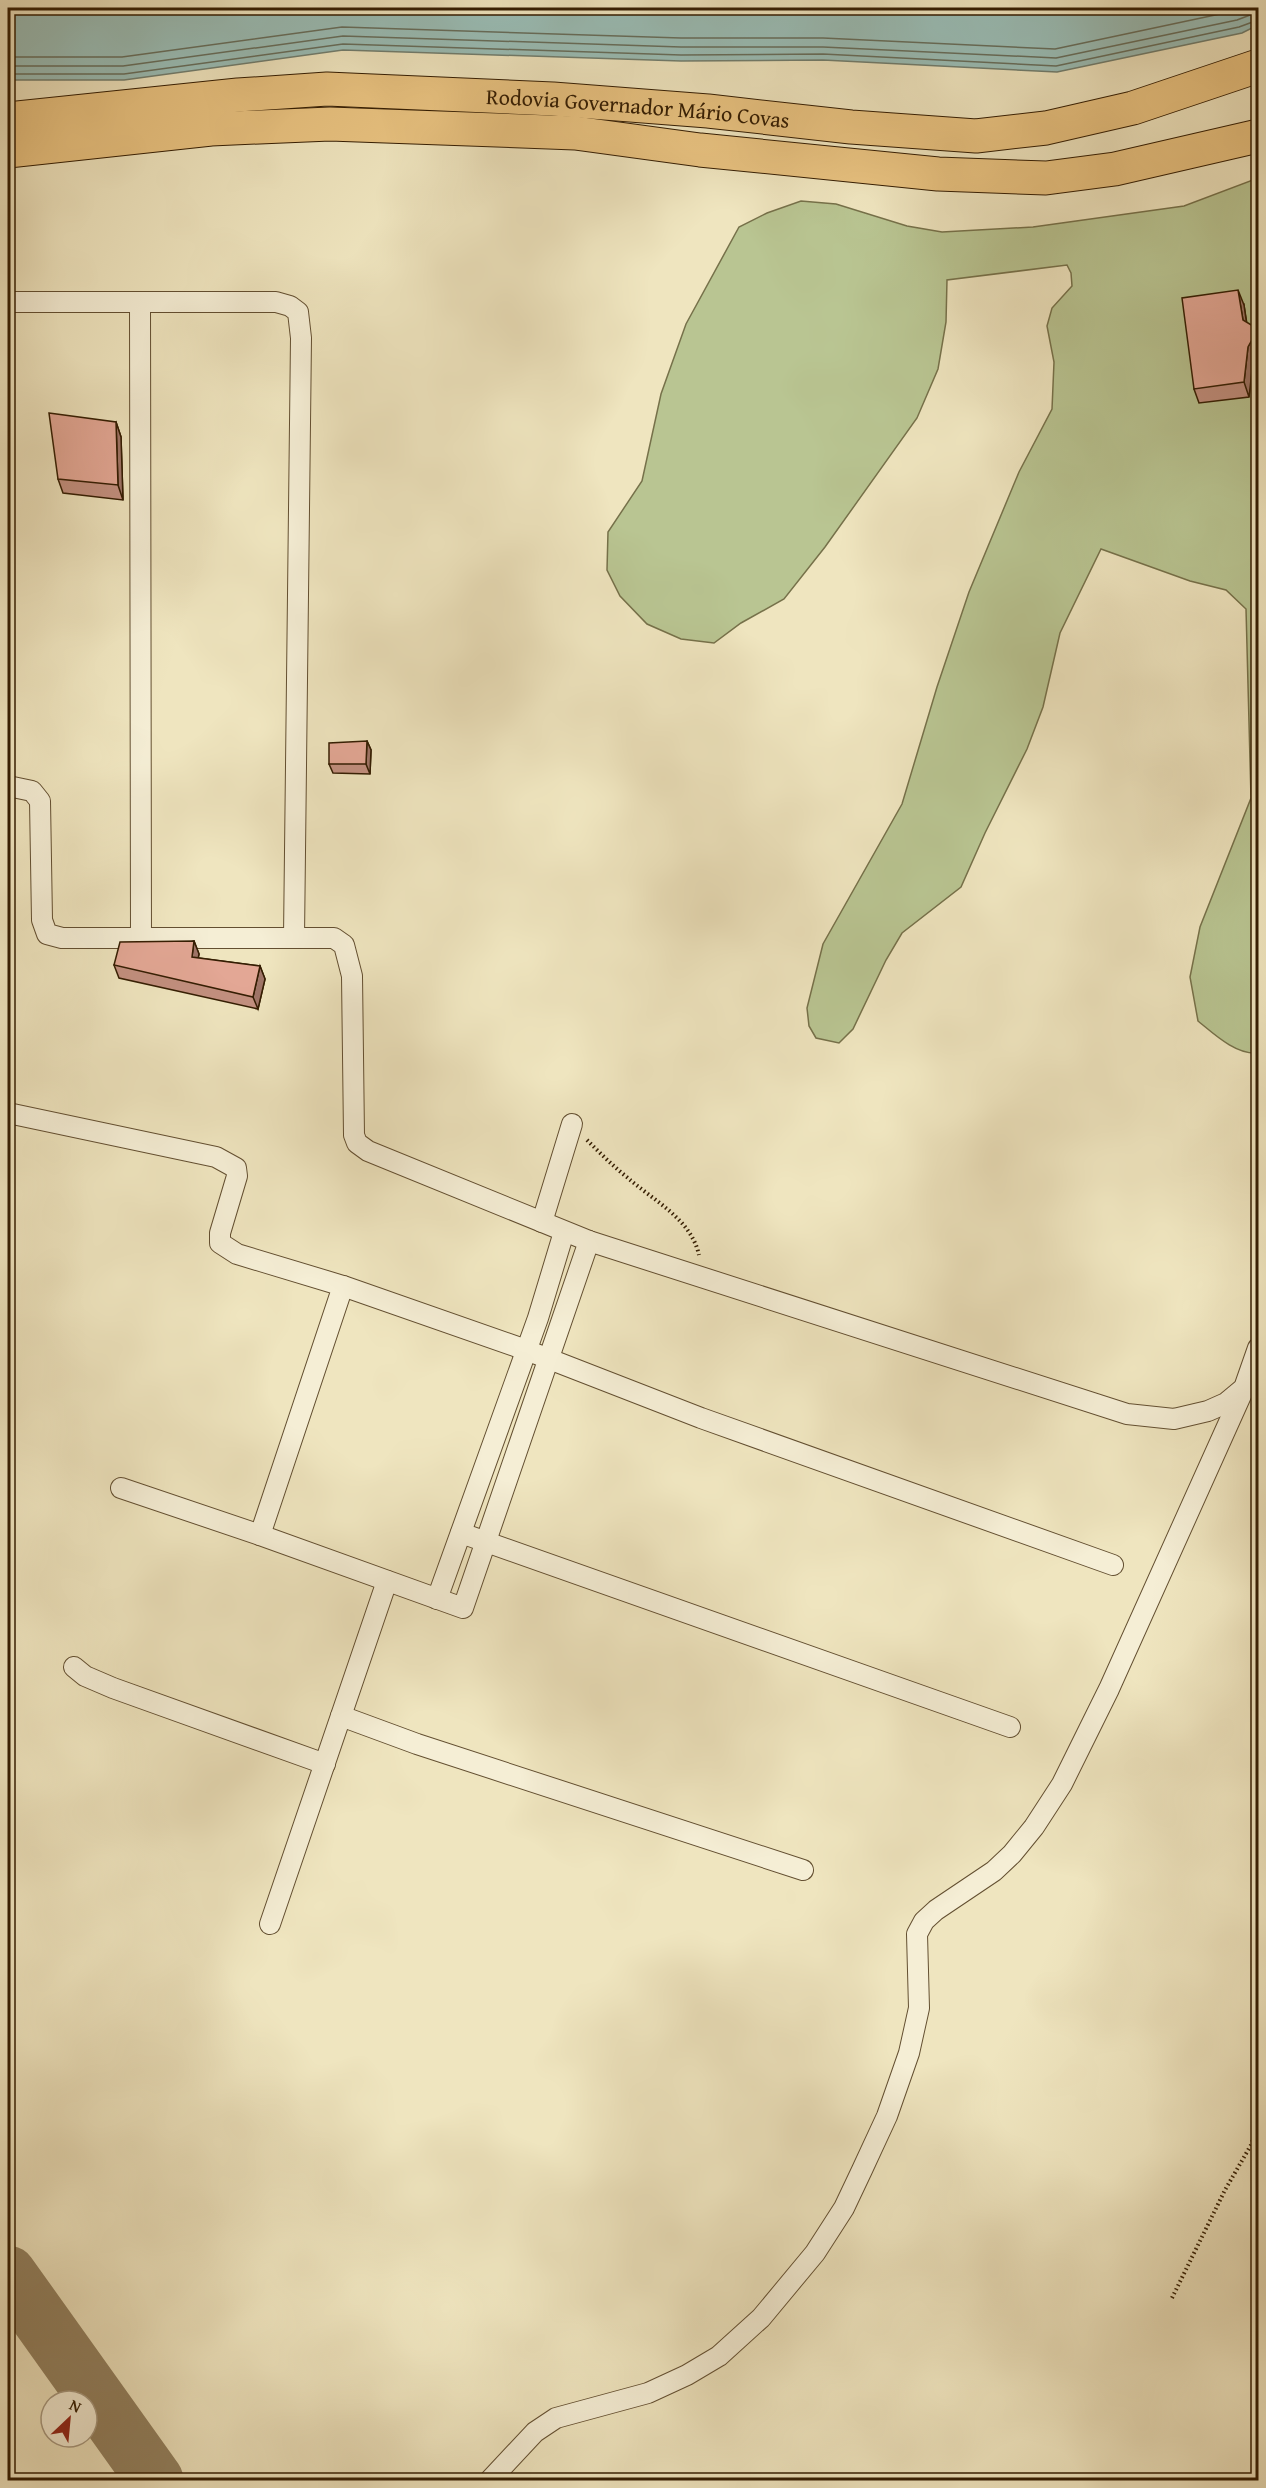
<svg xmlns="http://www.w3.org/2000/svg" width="1266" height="2488" viewBox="0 0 1266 2488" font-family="'Gentium Book Plus',serif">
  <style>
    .green { fill: #b9c592; stroke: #76714a; stroke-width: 1.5 }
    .water { fill: #9abeb7; stroke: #717e6f; stroke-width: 1.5 }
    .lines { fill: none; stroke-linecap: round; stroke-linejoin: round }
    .shore { stroke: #676e5c; stroke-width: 1.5 }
    .taxiway { stroke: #928160; stroke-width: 57 }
    .street-casing { stroke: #634f31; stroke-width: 22 }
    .highway-casing { stroke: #341d02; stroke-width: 35 }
    .path { stroke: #341d02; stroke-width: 4; stroke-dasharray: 1.5 3; stroke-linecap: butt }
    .street { stroke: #f5eed5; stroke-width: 20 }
    .highway { stroke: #e8c280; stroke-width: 33 }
    .wall { fill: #c39080; stroke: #341d02; stroke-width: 1.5 }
    .shaded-wall { fill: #9f7568; stroke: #341d02; stroke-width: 1.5 }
    .building { fill: #e3a795; stroke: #341d02; stroke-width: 1.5 }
    .labels { text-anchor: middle; stroke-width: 6; stroke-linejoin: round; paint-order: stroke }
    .street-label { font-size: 22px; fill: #341d02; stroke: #f5eed5 }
  </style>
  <rect width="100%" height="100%" fill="#efe5bf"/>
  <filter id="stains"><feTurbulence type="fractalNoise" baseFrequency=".00333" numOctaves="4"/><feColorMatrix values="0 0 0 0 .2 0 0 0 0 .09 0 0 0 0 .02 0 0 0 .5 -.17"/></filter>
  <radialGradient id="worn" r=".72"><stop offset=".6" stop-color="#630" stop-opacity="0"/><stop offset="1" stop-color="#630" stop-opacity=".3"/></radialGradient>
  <!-- green -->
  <path class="green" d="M1258 178V1053C1236 1055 1214 1034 1198 1021L1190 977 1200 927 1251 798 1246 609 1226 590 1190 581 1101 549 1060 633 1043 707 1027 749 985 833 961 887 902 933 886 960 853 1029 839 1043 816 1038 809 1026 807 1008 823 944 902 804 937 687 969 592 1019 472 1052 409 1054 362 1047 326 1052 308 1072 286 1071 273 1067 265 947 280 946 322 938 369 917 418 825 547 784 599 741 623 714 643 681 639 647 624 620 596 607 570 608 532 642 481 661 394 686 324 739 227 767 213 801 201 836 204 907 226 942 232 1033 227 1184 206Z"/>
  <!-- water -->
  <path class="water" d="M8 8H1258V25L1242 33 1057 72 823 60 681 61 343 50 124 80H8Z"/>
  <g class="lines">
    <!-- shore -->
    <g class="shore">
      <path d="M8 57H122L342 27 681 38H823L1055 49 1234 11 1242 8"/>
      <path d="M8 66H123L343 36 681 47H823L1056 58 1237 20 1258 12"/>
      <path d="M8 74H124L343 44 681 55 823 54 1056 66 1239 27 1258 20"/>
    </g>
    <!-- taxiway -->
    <path class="taxiway" d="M8 2274 155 2480"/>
    <!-- street casing -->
    <g class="street-casing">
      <g id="street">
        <path d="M8 302H276L290 306 298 312 301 338 294 937"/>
        <path d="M140 304 141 938"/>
        <path d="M8 786 32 791 40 801 42 920 47 934 62 938H334L344 945 352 976 354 1135 357 1143 368 1151 589 1241 1127 1414 1174 1419 1208 1411 1226 1403 1244 1388 1258 1348"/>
        <path d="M8 1113 216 1157 236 1168 237 1176 220 1233V1243L237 1254 343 1286 526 1350 701 1418 1113 1565"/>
        <path d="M542 1222 572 1124"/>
        <path d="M121 1488 260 1535 463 1608 589 1241"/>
        <path d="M461 1533 1010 1727"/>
        <path d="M260 1535 343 1286"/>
        <path d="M437 1599 538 1318 564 1232"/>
        <path d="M74 1667 85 1676 113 1688 325 1764"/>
        <path d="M341 1716 417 1744 803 1870"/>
        <path d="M270 1924 387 1581"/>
        <path d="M490 2480 535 2432 556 2418 648 2393 687 2375 719 2356 761 2318 815 2253 844 2208 862 2170 887 2116 909 2053 919 2008 917 1934 924 1921 936 1910 994 1871 1012 1854 1034 1827 1062 1784 1109 1689 1243 1391"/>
      </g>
    </g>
    <!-- highway casing -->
    <g class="highway-casing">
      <g id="highway">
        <path id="s1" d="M8 119 238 95 327 89 553 99 708 111 851 127 976 136 1046 128 1133 108 1258 66"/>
        <path d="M8 151 211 129 330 124 575 133 700 150 938 174 1046 178 1115 169 1258 136"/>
      </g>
    </g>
    <!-- path -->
    <g class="path">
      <path d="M587 1140C600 1153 613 1166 628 1178 654 1201 691 1219 699 1255"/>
      <path d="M1172 2298 1225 2190 1251 2145 1258 2126"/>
    </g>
    <!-- street -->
    <use href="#street" class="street"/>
    <!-- highway -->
    <use href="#highway" class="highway"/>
  </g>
  <!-- wall -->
  <g class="wall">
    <path d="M1244 305 1253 362 1249 397 1199 403 1194 389Z"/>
    <path d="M116 422 121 437 123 500 63 493 58 479Z"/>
    <path d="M367 741 371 750 370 774 333 773 329 764Z"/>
    <path d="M194 941 199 954 198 958 260 966 265 979 258 1009 119 978 114 965Z"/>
  </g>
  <!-- shaded-wall -->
  <g class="shaded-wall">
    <path d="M1238 290 1244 305 1248 334 1243 320Z"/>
    <path d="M1258 329V352L1253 362 1249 397 1244 382 1248 347Z"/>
    <path d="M116 422 121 437 123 500 118 485Z"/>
    <path d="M367 741 371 750 370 774 366 764Z"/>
    <path d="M194 941 199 954 196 969 192 957Z"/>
    <path d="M260 966 265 979 258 1009 253 997Z"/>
  </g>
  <!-- building -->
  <g class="building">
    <path d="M1238 290 1243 320 1258 329 1248 347 1244 382 1194 389 1182 298Z"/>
    <path d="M49 413 116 422 118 485 58 479Z"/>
    <path d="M367 741 366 764H329V743Z"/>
    <path d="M194 941 192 957 260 966 253 997 114 965 120 942Z"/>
    <path d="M73 2476 76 2481H66Z"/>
  </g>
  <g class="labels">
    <!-- street labels -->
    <g class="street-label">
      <text dy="8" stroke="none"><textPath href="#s1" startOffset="632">Rodovia Governador Mário Covas</textPath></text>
    </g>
  </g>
  <!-- margin -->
  <rect width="1266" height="2488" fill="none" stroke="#efe5bf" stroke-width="30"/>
  <rect x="9" y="9" width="1248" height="2470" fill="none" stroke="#341d02" stroke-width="3"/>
  <rect x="15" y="15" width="1236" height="2458" fill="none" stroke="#341d02" stroke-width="1.5"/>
  <!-- north arrow -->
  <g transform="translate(69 2419) rotate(26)"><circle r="28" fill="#f5eed5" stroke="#a89a81" stroke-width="1.5"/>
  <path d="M0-4.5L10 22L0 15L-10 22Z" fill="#8f2418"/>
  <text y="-9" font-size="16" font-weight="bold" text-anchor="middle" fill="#341d02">N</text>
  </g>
  <rect width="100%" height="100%" filter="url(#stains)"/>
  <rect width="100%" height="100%" fill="url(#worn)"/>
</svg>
